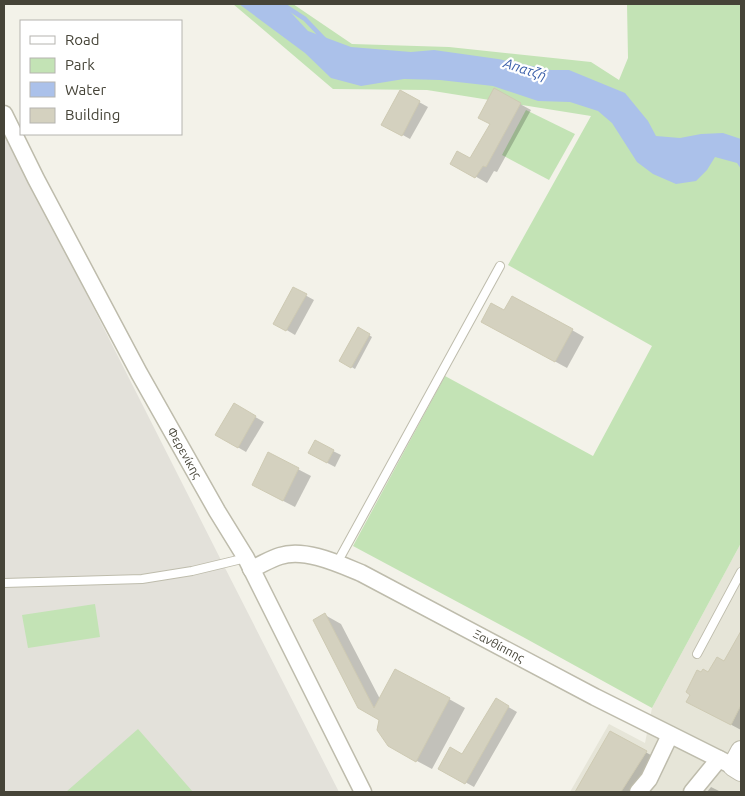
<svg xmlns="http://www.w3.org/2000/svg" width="745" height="796" viewBox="0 0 745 796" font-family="Ubuntu,sans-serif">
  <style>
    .residential { fill: #e6e5d8 }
    .industrial { fill: #e3e1da }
    .green { fill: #c3e3b5 }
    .water { fill: #abc1ea }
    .shadow { fill: #0003 }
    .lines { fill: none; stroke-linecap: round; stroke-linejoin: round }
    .stream { stroke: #abc1ea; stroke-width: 4.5 }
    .building { fill: #d4d1bf; stroke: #cecab3 }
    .service-casing { stroke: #bebcac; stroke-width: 10 }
    .minor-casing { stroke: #bebcac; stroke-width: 19 }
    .tertiary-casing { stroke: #bebcac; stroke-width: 22 }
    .service { stroke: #fff; stroke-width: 8 }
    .minor { stroke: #fff; stroke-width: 16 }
    .tertiary { stroke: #fff; stroke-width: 20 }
    .labels { text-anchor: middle; stroke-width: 4.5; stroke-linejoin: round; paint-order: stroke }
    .street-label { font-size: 12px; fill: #464438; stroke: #fff }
    .water-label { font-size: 14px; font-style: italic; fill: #3a5fa9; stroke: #fff }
  </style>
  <rect width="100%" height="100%" fill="#f3f2e9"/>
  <!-- residential -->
  <path class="residential" d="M741 543V792H570L609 724 645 743 652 708Z"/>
  <!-- industrial -->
  <path class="industrial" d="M4 131 223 564 339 792H4Z"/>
  <!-- green -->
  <g class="green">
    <path d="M233 4H293L352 44 449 47 591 62 619 80 628 58 627 4H741V543L652 708 523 637 353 546 445 376 593 456 652 346 508 265 591 116 427 90 333 89Z"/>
    <path d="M526 110 575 134 549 180 502 155Z"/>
    <path d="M95 604 100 637 28 648 22 615Z"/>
    <path d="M138 729 193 792H66Z"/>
  </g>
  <!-- water -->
  <path class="water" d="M239 4H283L308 31 351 47 411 52 434 50 498 59 551 70H569L625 93 648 121 656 136 680 138 701 134 723 133 741 139V169L737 163 715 157 707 170 696 181 676 184 653 174 637 162 612 123 598 111 570 102 538 101 493 86 440 80 404 79 361 86 331 78 305 53Z"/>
  <!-- shadow -->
  <g class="shadow">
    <path d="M401 92 428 107 410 139 383 124Z"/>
    <path d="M520 104 531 110 497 172 494 171 487 183 452 163 471 160 491 124Z"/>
    <path d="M294 289 314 300 295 335 275 323Z"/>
    <path d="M505 312 572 330 584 337 567 368 494 328Z"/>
    <path d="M358 328 372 337 355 369 340 360Z"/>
    <path d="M234 405 264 422 246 452 217 435Z"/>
    <path d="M333 451 341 455 335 467 318 458Z"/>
    <path d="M269 454 311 476 295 507 266 492Z"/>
    <path d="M325 615 341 624 380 699H449L465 708 432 769 389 746 380 719 359 707Z"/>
    <path d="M741 634V730L700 708 709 674 725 663Z"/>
    <path d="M496 700 517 712 474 787 440 768 463 756Z"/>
    <path d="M611 733 658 759 638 792H581L577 790Z"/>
    <path d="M711 787 721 792H707Z"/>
  </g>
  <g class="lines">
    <!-- stream -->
    <path class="stream" d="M282 4 305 19 325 40"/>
  </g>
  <!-- building -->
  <g class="building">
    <path d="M494 88 521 103 486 167 483 166 475 178 450 164 457 151 470 158 490 124 478 118Z"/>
    <path d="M400 90 420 101 402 136 381 125Z"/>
    <path d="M293 287 307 294 286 331 273 324Z"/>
    <path d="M512 296 573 329 555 362 481 322 491 303 504 310Z"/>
    <path d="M358 327 370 334 351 368 339 361Z"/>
    <path d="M234 403 256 416 238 448 215 435Z"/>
    <path d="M315 440 334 450 327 463 308 453Z"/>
    <path d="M268 452 299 468 283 501 252 485Z"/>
    <path d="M325 613 374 708 395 669 450 698 416 762 388 746 377 730 379 720 358 708 313 620Z"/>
    <path d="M741 631V705L731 725 686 702 690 695 686 692 697 670 701 672 703 669 708 672 717 657 724 661Z"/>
    <path d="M496 698 509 706 465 784 438 769 450 747 462 754Z"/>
    <path d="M610 731 647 751 621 792H575Z"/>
  </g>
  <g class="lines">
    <!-- service casing -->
    <g class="service-casing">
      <g id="service">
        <path d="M337 563 500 266"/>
        <path d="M4 583 142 579 192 571 246 558"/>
        <path d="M697 654 741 572"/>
      </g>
    </g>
    <!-- minor casing -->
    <g class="minor-casing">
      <g id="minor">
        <path id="s1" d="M4 114 36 179 139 373 217 511 246 558 363 792"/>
        <path id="s2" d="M251 569C261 565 270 559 280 556 305 548 339 564 361 573L595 697 733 766"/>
        <path d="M638 792 649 779 670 735"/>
        <path d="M692 792 719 759"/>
      </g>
    </g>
    <!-- tertiary casing -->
    <g class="tertiary-casing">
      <path id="tertiary" d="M741 751 733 766 741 771"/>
    </g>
    <!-- service -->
    <use href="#service" class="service"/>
    <!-- minor -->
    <use href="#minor" class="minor"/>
    <!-- tertiary -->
    <use href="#tertiary" class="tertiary"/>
  </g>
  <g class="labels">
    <!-- street labels -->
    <g class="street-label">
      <text dy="4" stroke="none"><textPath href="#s1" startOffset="384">Φερενίκης</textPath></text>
      <text dy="4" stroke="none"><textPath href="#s2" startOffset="272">Ξανθίππης</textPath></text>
    </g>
    <!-- water labels -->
    <g class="water-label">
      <text transform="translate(525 69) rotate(18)" y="5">Απατζή</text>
    </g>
  </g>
  <!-- border -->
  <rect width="745" height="796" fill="none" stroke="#464438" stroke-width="10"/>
  <!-- legend -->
  <rect x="20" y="20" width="162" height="115" fill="#ffffff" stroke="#b5b4af"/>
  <rect x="30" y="36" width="25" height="8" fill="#ffffff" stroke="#b5b4af"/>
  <text x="65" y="45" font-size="15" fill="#464438">Road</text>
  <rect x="30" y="58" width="25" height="15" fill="#c3e3b5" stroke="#b5b4af"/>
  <text x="65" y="70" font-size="15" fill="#464438">Park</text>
  <rect x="30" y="82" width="25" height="15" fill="#abc1ea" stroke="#b5b4af"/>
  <text x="65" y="95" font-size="15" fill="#464438">Water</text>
  <rect x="30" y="108" width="25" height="15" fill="#d4d1bf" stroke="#b5b4af"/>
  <text x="65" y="120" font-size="15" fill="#464438">Building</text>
</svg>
